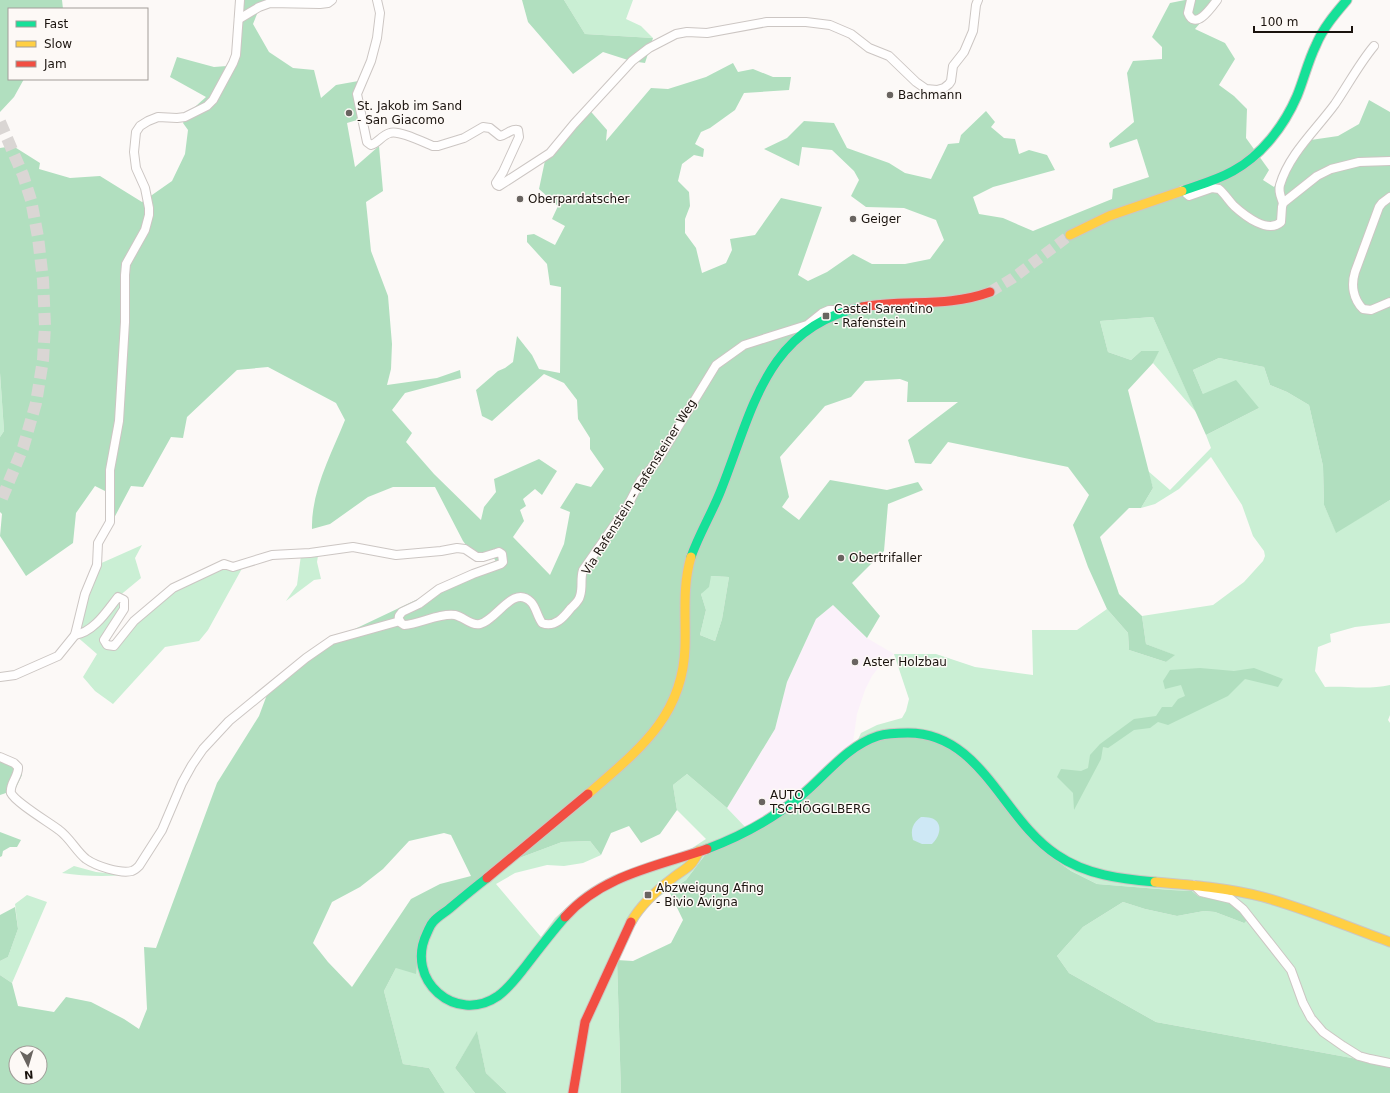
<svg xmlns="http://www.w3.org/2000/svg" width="1390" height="1093" viewBox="0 0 1390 1093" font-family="'DejaVu Sans',sans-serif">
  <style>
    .industrial { fill: #fbf1fa }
    .green { fill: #caefd4 }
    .forest { fill: #b1dfbf; fill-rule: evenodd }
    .water { fill: #cee8f5 }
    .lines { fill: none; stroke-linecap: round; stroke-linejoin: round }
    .secondary-tunnel { stroke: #dad6d4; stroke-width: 11; stroke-dasharray: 11 5.5; stroke-linecap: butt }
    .primary-tunnel { stroke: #dad6d4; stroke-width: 12; stroke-dasharray: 12 6; stroke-linecap: butt }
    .street-casing { stroke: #ccc6c3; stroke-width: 10 }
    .fast-casing { stroke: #ccc6c3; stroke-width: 11 }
    .slow-casing { stroke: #ccc6c3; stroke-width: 11 }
    .jam-casing { stroke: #ccc6c3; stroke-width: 11 }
    .street { stroke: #fffefe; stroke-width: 8 }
    .fast { stroke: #16e098; stroke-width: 9 }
    .slow { stroke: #ffcf43; stroke-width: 9 }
    .jam { stroke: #f24e42; stroke-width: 9 }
    .poi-dot { fill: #696460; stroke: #fdf9f6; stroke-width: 1.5 }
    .labels { text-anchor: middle; stroke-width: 3; stroke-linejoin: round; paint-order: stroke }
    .poi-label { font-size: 12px; fill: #1a130e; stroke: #fdf9f6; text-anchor: start }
    .street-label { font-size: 12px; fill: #1a130e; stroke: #fdf9f6 }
  </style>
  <rect width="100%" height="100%" fill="#fcf9f7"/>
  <!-- industrial -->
  <path class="industrial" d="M833 605 867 638 894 654 882 663 872 676 865 690 857 714 852 749 749 831 727 808 775 729 787 682 816 619Z"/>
  <!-- green -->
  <g class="green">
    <path d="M564 0H633L626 19 641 26 653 38 585 34Z"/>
    <path d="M1153 317 1196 412 1153 363 1158 351H1141L1131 360 1108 352 1100 321Z"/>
    <path d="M1219 358 1264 367 1270 385 1287 392 1309 405 1323 466 1324 505 1336 532 1390 500V623L1355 627 1330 634 1331 642 1318 647 1315 671 1325 687C1347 686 1368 690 1390 685V715L1388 720 1390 723V1065L1156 1022 1069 973 1057 956 1083 927 1123 902 1145 909 1177 916 1204 911 1215 912 1244 923 1225 901 1198 896 1192 891 1171 890 1097 884 1071 871 1050 856 855 746 861 733 877 725 902 718 906 711 909 699 894 654H936L975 667 1033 675 1032 630H1077L1107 609 1128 633 1129 650 1166 662 1174 655 1146 644 1142 616 1213 605 1244 582 1263 561 1265 556 1264 551 1253 536 1242 505 1211 457 1179 489 1155 504 1141 508 1153 488 1148 471 1170 490 1211 448 1206 435 1259 408 1203 394 1193 370Z"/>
    <path d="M0 373 4 431 0 437Z"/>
    <path d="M142 545 135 558 141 578 118 597 124 600 104 640 114 645 173 588 208 572 245 563 208 630 199 641 165 647 113 704 95 691 83 677 97 654 75 635 97 565Z"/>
    <path d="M319 550 317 562 321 579 314 580 286 601 297 585 301 555Z"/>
    <path d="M711 576 729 577 722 619 715 641 700 635 706 610 701 594Z"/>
    <path d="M687 774 727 808 749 831 705 855 686 880 652 901 642 909 617 960 621 1093H507L486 1073 477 1032 455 1068 475 1093H445L429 1068 403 1064 384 991 396 968 436 924 514 860 562 842 590 841 601 855 583 863 564 866 547 865 515 873 496 884 541 937 555 918 566 908 689 850 706 839 677 810 673 785Z"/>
    <path d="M74 866 96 872 124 875C103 877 82 876 62 873Z"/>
    <path d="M27 895 47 902 12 983 0 975V961L8 957 18 929 15 904Z"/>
  </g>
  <!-- forest -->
  <g class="forest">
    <path d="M0 0H62L63 9H9V79H24L14 97 0 112Z"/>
    <path d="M236 0H283L259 9 253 24 269 52 293 68 314 70 321 98 336 85 364 80 359 100 367 117 347 123 355 167 379 146 383 191 366 202 371 251 388 296 392 344 391 369 387 385 437 378 460 370 461 378 405 393 392 410 412 433 406 442 434 474 481 520 484 507 496 492 494 479 539 459 557 471 542 495 535 489 523 499 526 506 520 510 524 521 513 537 550 575 564 544 570 512 560 508 576 483 591 487 604 469 590 449V438L578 419 577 400 564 383 544 374 492 421 482 416 476 390 498 371 505 368 513 362 517 336 532 355 539 369 560 373 561 287 550 285 547 264 527 242V235L534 234 555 245 565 226 552 219 558 206 539 189 547 151 586 106 607 130 606 141 651 88 668 89 706 77 733 63 738 72 753 69 773 77H791L789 90 744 93 735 110 710 128 701 132 695 144 704 149 703 157 694 155 682 164 678 181 689 192 690 206 685 219V233L696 248 702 273 726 263 732 250 730 239 755 235 781 198 822 207 798 275 808 281 827 272 853 254 872 264H905L930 259 944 240 936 220 904 208 866 207 851 196 859 180 854 171 832 150 802 147 799 166 764 149 787 138 804 121 834 123 847 148 889 163 905 173 931 179 948 144 959 143 961 135 986 111 995 122 991 127 1004 138 1015 139 1019 154 1029 150 1047 155 1055 170 993 187 973 197 979 214 1003 218 1033 231 1112 199 1113 189 1149 177 1137 139 1110 148 1109 143 1134 122 1127 73 1133 61 1162 59V47L1152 37 1170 3 1185 0H1220L1195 29 1225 43 1235 59 1219 85 1234 96 1247 109 1246 138 1269 170 1263 180 1274 187 1304 141 1338 136 1359 124 1369 100 1390 112V500L1336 533 1324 505 1323 466 1309 405 1287 392 1270 385 1264 367 1219 358 1193 370 1203 394 1236 380 1259 408 1206 435 1153 317 1100 321 1108 352 1131 360 1141 351H1159L1153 363 1128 390 1153 488 1141 508H1129L1100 537 1119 594 1142 616 1146 644 1175 655 1166 662 1129 650 1128 633 1107 609 1088 567 1073 525 1089 495 1068 467 948 442 931 464 915 463 908 440 958 402H907L908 382 900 379 865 381 851 397 825 406 780 457 789 497 782 507 799 520 830 480 887 490 918 482 923 490 888 504 884 551 852 583 880 616 867 638 833 605 816 619 787 682 775 729 727 808 687 774 673 785 677 810 660 834 641 843 629 826 611 833 601 855 590 841 562 842 514 860 436 924 419 944 416 974 396 968 384 991 403 1064 429 1068 445 1093H0V975L12 983 18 1006 54 1012 66 997 91 1002 124 1019 139 1029 147 1009 144 947 156 948 217 783 259 716 268 692 340 636 496 562 494 558 479 562 463 541 435 487H393L368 497 330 524 312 529C311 491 331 455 345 420L336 403 268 367 237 370 187 417 183 438 171 437 143 487 131 486 113 520 107 492 95 486 76 513 73 543 26 576 0 536 2 514 0 512V437L4 431 0 373V148L13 146 40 163 39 169 70 178 100 176 142 202 172 181 185 154 188 130 183 123 187 114 206 97 170 77 177 57 214 67 227 66 233 53ZM711 576 729 577 722 619 715 641 700 635 706 610 701 594 709 587ZM444 833 451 835 471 876 440 884 411 899 352 987 328 962 313 943 332 902 360 887 383 869 409 841ZM16 1053H40V1077H16Z"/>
    <path d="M522 0H564L585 34 653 38 645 63 631 61 603 52 573 74 528 22Z"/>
    <path d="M1200 668 1234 671 1254 668 1283 679 1278 687 1245 679 1228 696 1168 725 1158 722 1150 728 1134 730 1108 748 1103 747 1101 759 1074 810 1073 793 1057 777 1061 769 1081 771 1088 768 1090 755 1100 744 1134 719 1156 716 1162 707H1172L1178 699 1185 696 1181 685 1165 689 1163 681 1170 670Z"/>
    <path d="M889 737H928L967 757 1050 856 1071 871 1097 884 1171 890 1192 891 1198 896 1231 903 1239 909 1247 920 1244 923 1215 912 1204 911 1177 916 1145 909 1123 902 1083 927 1057 956 1069 973 1156 1022 1390 1065V1093H621L617 960 633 961 671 943 683 920 669 891 686 880 705 855 750 835 856 750Z"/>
    <path d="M0 753 21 764 22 775 15 790 0 795Z"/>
    <path d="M0 832 21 840 17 847H10L3 851 2 856 0 857Z"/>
    <path d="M15 907 18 929 8 957 0 961V915Z"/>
    <path d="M477 1031 486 1073 507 1093H475L455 1068Z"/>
  </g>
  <!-- water -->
  <path class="water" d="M921 817C924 817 928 817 931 818 944 822 940 837 932 844H922L913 840C910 829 913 823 921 817Z"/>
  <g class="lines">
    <!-- secondary-tunnel -->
    <path class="secondary-tunnel" d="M990 292 1013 278 1070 235"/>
    <!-- primary-tunnel -->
    <path class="primary-tunnel" d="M0 122 23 175 31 200 38 237 43 280 45 326 43 360 36 403 23 448 0 503"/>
    <!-- street casing -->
    <g class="street-casing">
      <g id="street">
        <path d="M377 0 380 13 377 38 371 61 357 94 367 142 371 145C378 143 382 135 390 133 399 130 423 142 433 146H438L464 138 483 127 490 128 500 136C507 135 511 128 518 130L519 137 503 172 496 183 497 185 499 186 550 153 574 124 632 61 649 48 676 34 687 32 707 33 767 22H806L830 25 851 34 869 48 889 56 916 82 926 89 937 90 944 88 949 84 951 81 953 66 964 52 973 31 976 5 978 0"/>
        <path d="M1191 0 1188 13C1195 31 1211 8 1217 0"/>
        <path d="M239 19 259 7 270 3 320 4 328 3 332 0"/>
        <path d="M1182 190 1189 196 1212 188 1219 189C1225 194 1229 201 1234 206 1245 216 1268 234 1281 222L1282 207 1283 203 1317 176 1331 169 1359 162 1390 161"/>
        <path d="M1390 197 1382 203 1379 207 1355 272C1351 285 1353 299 1363 309L1371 310 1390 302"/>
        <path d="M1283 203C1281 197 1278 192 1280 185 1289 154 1316 130 1335 104 1348 85 1359 64 1374 46"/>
        <path d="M75 635C94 632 107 611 118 597L124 600V609L104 640 107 645 114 646 134 621 173 588 224 564 233 567 272 555 310 553 353 547 396 555 441 551 457 548 465 549 477 557H483L496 553 499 552 502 554 503 562 501 564 473 574 439 589 419 604 402 612 399 616C398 620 400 623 404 625 420 624 439 613 455 615 464 617 471 626 480 624 497 620 513 584 531 602 536 607 537 616 542 623 555 628 564 617 571 608 575 604 579 601 580 596 583 587 580 579 583 570L627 507 641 480 658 460 716 365 744 345 807 325 822 313 829 310H836L842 313"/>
        <path d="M0 677 15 675 58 656 75 635 85 594 97 565 98 543 110 522V470L119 421 125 322V275L126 264 145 230 149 215V208L145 188 136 168 134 152 136 132 140 126 148 121 158 117 177 118 185 117 207 106 213 100 233 63 236 55 240 0"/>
        <path d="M0 757 14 763 18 767C19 776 9 784 11 793 15 802 50 823 59 830 70 838 76 851 86 859 96 866 120 874 132 871 135 870 137 868 139 866L162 830 182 783 192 765 203 749 229 721 306 658 332 640 400 621"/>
        <path d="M1194 885 1201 892 1231 899 1243 909 1291 970 1303 1003 1311 1018 1323 1032 1343 1046 1359 1056 1370 1059 1390 1063"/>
      </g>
    </g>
    <!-- fast casing -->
    <g class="fast-casing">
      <g id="fast">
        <path d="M1182 191C1199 185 1217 180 1233 171 1262 155 1284 126 1297 96 1304 79 1308 61 1316 45 1323 28 1335 14 1347 0"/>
        <path d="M691 557C699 534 712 513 721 490 752 413 765 327 862 307"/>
        <path d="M707 849C742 836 773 819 802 795 826 775 847 746 878 736 888 733 897 733 908 733 982 733 1002 819 1057 855 1086 875 1121 879 1155 882"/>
        <path d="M487 878C474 888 462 898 449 909 444 913 437 917 433 922 430 925 429 929 427 933 404 980 456 1025 498 996 509 988 517 977 525 967 538 950 551 933 565 917"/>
      </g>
    </g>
    <!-- slow casing -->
    <g class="slow-casing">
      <g id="slow">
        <path d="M1070 235 1109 216 1182 191"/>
        <path d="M588 794C636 752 683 718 685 647 686 617 682 587 691 557"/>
        <path d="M1155 882C1192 885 1228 888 1263 897 1307 909 1348 927 1390 942"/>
        <path d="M631 922C641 904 657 890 674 877 687 867 691 868 699 851"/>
      </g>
    </g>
    <!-- jam casing -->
    <g class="jam-casing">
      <g id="jam">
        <path d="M862 307C906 299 946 308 990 292"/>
        <path d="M487 878 588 794"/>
        <path d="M565 917C602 875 658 866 707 849"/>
        <path d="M573 1093 585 1022 631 922"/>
      </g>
    </g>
    <!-- street -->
    <use href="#street" class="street"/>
    <!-- fast -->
    <use href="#fast" class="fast"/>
    <!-- slow -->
    <use href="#slow" class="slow"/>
    <!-- jam -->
    <use href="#jam" class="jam"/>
  </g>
  <!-- markers -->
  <g class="poi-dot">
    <circle cx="890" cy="95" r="4"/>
    <circle cx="349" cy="113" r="4"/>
    <circle cx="520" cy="199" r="4"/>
    <circle cx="853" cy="219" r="4"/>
    <rect x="822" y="312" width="8" height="8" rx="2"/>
    <circle cx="841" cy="558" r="4"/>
    <circle cx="855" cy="662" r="4"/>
    <circle cx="762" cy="802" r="4"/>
    <rect x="644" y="891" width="8" height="8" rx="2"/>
  </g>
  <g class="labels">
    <!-- poi labels -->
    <g class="poi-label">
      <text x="898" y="99">Bachmann</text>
      <text x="357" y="110">St. Jakob im Sand<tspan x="357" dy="14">- San Giacomo</tspan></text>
      <text x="528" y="203">Oberpardatscher</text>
      <text x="861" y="223">Geiger</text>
      <text x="834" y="313">Castel Sarentino<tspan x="834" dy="14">- Rafenstein</tspan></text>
      <text x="849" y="562">Obertrifaller</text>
      <text x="863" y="666">Aster Holzbau</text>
      <text x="770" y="799">AUTO<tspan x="770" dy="14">TSCHÖGGLBERG</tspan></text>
      <text x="656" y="892">Abzweigung Afing<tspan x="656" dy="14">- Bivio Avigna</tspan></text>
    </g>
    <!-- street labels -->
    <g class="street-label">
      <text transform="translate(639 487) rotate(-58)" y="4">Via Rafenstein - Rafensteiner Weg</text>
    </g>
  </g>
  <!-- legend -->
  <rect x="8" y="8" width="140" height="72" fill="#fdf9f6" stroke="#a29d99"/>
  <rect x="16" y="21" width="20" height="6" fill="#16e098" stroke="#a29d99"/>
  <text x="44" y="28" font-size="12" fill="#1a130e">Fast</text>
  <rect x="16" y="41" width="20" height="6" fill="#ffcf43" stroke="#a29d99"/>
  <text x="44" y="48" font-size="12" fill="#1a130e">Slow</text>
  <rect x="16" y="61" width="20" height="6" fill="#f24e42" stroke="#a29d99"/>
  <text x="44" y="68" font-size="12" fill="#1a130e">Jam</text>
  <!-- north arrow -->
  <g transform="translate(28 1065) rotate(175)"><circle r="19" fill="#fdf9f6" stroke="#a29d99"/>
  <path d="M0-3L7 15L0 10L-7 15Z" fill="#696460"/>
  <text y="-6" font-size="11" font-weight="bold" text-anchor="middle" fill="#1a130e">N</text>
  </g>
  <!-- scale -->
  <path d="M1254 26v6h98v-6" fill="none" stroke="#1a130e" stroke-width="2"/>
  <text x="1260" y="26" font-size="12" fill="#1a130e" stroke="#fdf9f6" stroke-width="3" paint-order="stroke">100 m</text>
</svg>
